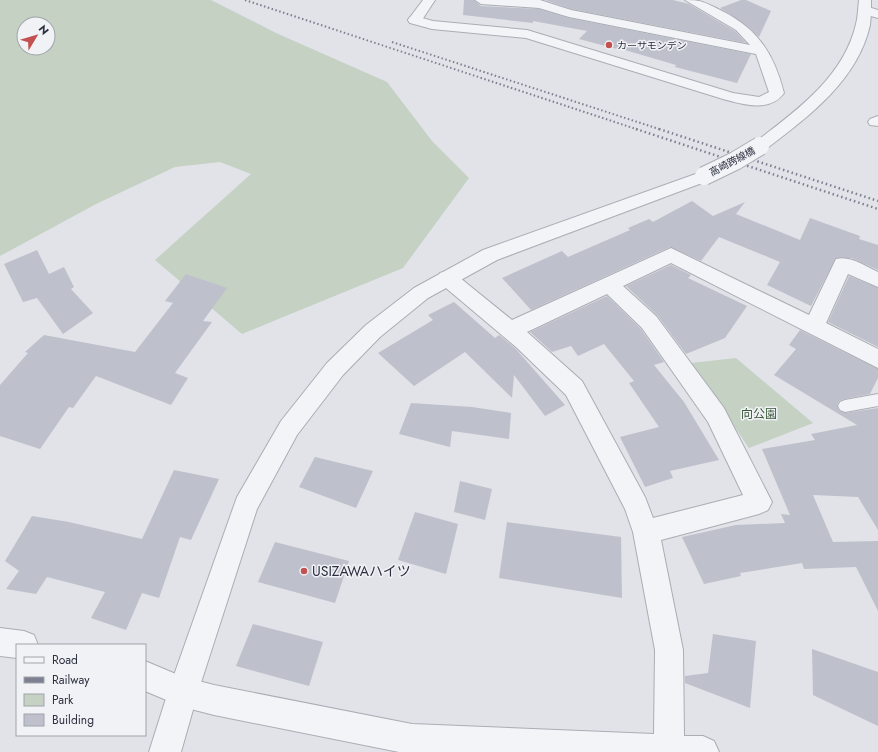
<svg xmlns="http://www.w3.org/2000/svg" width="878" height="752" viewBox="0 0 878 752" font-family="Jost,'Noto Sans JP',sans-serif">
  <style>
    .green { fill: #c4d1c3; fill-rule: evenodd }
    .building { fill: #bec1cb }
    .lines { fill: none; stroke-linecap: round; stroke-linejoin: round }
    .service-casing { stroke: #aaadb5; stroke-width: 2 }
    .minor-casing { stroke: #aaadb5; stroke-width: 2 }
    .tertiary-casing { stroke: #aaadb5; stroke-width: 2 }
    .service { fill: #f3f4f7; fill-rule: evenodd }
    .minor { fill: #f3f4f7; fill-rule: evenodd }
    .tertiary { fill: #f3f4f7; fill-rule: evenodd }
    .rail-far1 { stroke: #7c8090; stroke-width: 2; stroke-dasharray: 1.5 2.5; stroke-linecap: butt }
    .rail { stroke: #7c8090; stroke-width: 2.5; stroke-dasharray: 1.5 3; stroke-linecap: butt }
    .tertiary-bridge-casing { stroke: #aaadb5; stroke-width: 20; stroke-linecap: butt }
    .tertiary-bridge { stroke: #f3f4f7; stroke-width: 18 }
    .poi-dot { fill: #c35150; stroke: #f0f2f6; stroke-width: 1.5 }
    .labels { text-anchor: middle; stroke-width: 3; stroke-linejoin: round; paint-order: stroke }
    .far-poi-label { font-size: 10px; fill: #2b2f3e; stroke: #f0f2f6; text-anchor: start }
    .far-street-label { font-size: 10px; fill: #2b2f3e; stroke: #f0f2f6 }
    .park-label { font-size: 12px; fill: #3a5939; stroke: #f0f2f6 }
    .near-poi-label { font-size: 14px; fill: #2b2f3e; stroke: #f0f2f6; text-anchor: start }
  </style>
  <rect width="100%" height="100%" fill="#e1e3e8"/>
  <!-- green -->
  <g class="green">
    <path d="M0 0H211L276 33 387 82 432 141 469 178 403 268 242 334 155 260 251 174 220 162 175 167 98 203 0 256ZM24 24H48V48H24Z"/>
    <path d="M736 358 813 423 749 448 691 363Z"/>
  </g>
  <!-- building -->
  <g class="building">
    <path d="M464 0H474L481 6 539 9 569 18 751 54 737 83 675 67 676 65 618 48 617 49 579 39 587 31 533 21V23L463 15Z"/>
    <path d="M545 0H673L689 4 735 31 746 43 571 9Z"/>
    <path d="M741 0H746L771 11 759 37 746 25 720 8Z"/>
    <path d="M692 201 713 216 745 202 736 214 800 240 810 218 860 236 859 239 878 245V270L852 258H836L811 306 767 285 780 262 719 237 701 261 670 247 531 310 502 278 562 251 568 257 630 230 628 228 649 219 653 222Z"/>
    <path d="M37 250 49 274 64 267 74 287 71 289 93 313 63 334 37 298 23 302 4 264Z"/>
    <path d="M671 265 691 275 688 278 747 306 725 338 686 354 657 315 626 286Z"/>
    <path d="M186 274 227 288 203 321 212 322 175 373 188 378 171 405 96 376 73 408 69 407 40 449 0 436V385L28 353 25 352 44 335 135 352 173 303 165 301Z"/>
    <path d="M849 276 878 288V347L828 322Z"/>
    <path d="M607 296 641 329 664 362 654 365 684 402 719 460 670 471 673 478 645 487 620 437 659 427 629 383 634 381 604 344 578 356 571 346 552 352 530 332Z"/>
    <path d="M454 302 495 338 499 335 515 348 565 405 545 416 514 375 512 398 465 352 414 386 378 353 433 320 428 315Z"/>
    <path d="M800 330 878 369V378L870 394 844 399 839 401 837 405 839 411 845 413 878 408V530L858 497 813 495 833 542 878 541V611L856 567 804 569 802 563 740 573 741 576 704 584 682 537 736 525 785 523 781 514 790 515 762 449 815 440 811 434 857 425 774 375 796 349 789 345Z"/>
    <path d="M411 403 472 407 511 413 509 439 452 431 450 447 399 434Z"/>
    <path d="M315 457 373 471 356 508 299 487Z"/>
    <path d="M174 470 219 479 191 540 180 537 159 598 142 593 126 630 91 618 105 592 47 577 36 594 6 589 19 571 5 561 32 516 69 522 142 539Z"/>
    <path d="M460 481 492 489 485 520 454 512Z"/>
    <path d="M415 512 458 524 446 574 398 560Z"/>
    <path d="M507 522 621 537 622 598 499 578Z"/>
    <path d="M275 542 349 561 335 603 258 582Z"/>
    <path d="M253 624 323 642 309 686 236 666Z"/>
    <path d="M713 634 756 641 750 708 685 683V676L708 673Z"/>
    <path d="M812 649 878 672V726L813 695Z"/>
  </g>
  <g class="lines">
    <!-- service casing -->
    <g class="service-casing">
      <path id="service" d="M878 394V406L845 412 840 410 838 406 840 402 845 400Z"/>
    </g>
    <!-- minor casing -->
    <g class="minor-casing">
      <g id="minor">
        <path d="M475 0H540L571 10 750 45 736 30 685 0C703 0 706 3 722 11 758 29 774 54 784 93 770 113 742 104 723 99L526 38 432 29 410 23 408 20 410 17 415 16 433 21 527 30 733 93 759 97 769 92 756 54 569 17 539 8 481 4Z"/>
        <path d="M865 6 878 10V18L860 13 859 10Z"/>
        <path d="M878 116V126L870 125 868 122 870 119Z"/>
        <path d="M671 248 809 315 836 259C850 255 865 266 878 272V287L848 274 826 323 878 349V368L671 263 623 286 656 316 724 408 772 502 768 510 759 514 661 540 683 650 684 736H703L714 741 719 752H399L214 715 183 707 145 691V661L183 677 214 685 412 724 654 734 655 650 633 532 625 509 566 395 516 347 440 283 437 278 440 273 447 271 454 273 512 320ZM607 294 642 328 708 422 743 495 653 518 645 497 582 381 527 332Z"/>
        <path d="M0 628 24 631 34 635 38 645H17V658L0 656Z"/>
      </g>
    </g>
    <!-- tertiary casing -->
    <g class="tertiary-casing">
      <g id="tertiary">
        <path d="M423 0H435L420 23H410L408 20Z"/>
        <path d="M859 0H871C871 8 871 17 870 25 858 80 808 117 766 149L760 151 754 149 752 146 754 143C795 112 844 77 856 24 858 17 858 8 859 0Z"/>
        <path d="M704 171 710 172 713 176 710 180 497 260 428 298 380 337 343 375 297 435 257 509 198 692 181 752H149L168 692 237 497 281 421 327 363 366 325 414 288 483 250Z"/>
      </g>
    </g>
    <!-- service -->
    <use href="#service" class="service"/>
    <!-- minor -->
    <use href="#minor" class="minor"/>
    <!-- tertiary -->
    <use href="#tertiary" class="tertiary"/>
    <!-- rail-far1 -->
    <g class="rail-far1">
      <path d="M245 0 639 130"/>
      <path d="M392 42 662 130"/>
    </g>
    <!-- rail -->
    <g class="rail">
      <path d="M636 129 878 209"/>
      <path d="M659 129 878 201"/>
    </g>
    <!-- tertiary-bridge casing -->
    <g class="tertiary-bridge-casing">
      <path id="tertiary-bridge" d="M704 176 735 161 760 146"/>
    </g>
    <!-- tertiary-bridge -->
    <use href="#tertiary-bridge" class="tertiary-bridge"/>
  </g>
  <!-- markers -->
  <g class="poi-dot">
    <circle cx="609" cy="45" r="4"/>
    <circle cx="304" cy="571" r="4"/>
  </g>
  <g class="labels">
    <!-- far-poi labels -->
    <g class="far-poi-label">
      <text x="617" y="49">カーサモンデン</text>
    </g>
    <!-- far-street labels -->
    <g class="far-street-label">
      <text transform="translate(732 161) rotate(-28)" y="4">高崎跨線橋</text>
    </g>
    <!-- park labels -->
    <g class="park-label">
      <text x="759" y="418">向公園</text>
    </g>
    <!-- near-poi labels -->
    <g class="near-poi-label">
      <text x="312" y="576">USIZAWAハイツ</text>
    </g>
  </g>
  <!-- legend -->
  <rect x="16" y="644" width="130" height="92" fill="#f0f2f6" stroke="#a1a4ac"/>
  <rect x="24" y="657" width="20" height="6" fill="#f3f4f7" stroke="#a1a4ac"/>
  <text x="52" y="664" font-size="12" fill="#2b2f3e">Road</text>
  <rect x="24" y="677" width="20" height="6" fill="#7c8090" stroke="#a1a4ac"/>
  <text x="52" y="684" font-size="12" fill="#2b2f3e">Railway</text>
  <rect x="24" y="694" width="20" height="12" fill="#c4d1c3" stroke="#a1a4ac"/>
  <text x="52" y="704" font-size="12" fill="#2b2f3e">Park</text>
  <rect x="24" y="714" width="20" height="12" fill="#bec1cb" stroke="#a1a4ac"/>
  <text x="52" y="724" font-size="12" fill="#2b2f3e">Building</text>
  <!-- north arrow -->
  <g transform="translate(36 36) rotate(52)"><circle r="19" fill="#f0f2f6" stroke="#a1a4ac"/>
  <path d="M0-3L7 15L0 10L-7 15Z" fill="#c35150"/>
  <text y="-6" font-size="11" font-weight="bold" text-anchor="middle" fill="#2b2f3e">N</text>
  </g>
</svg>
